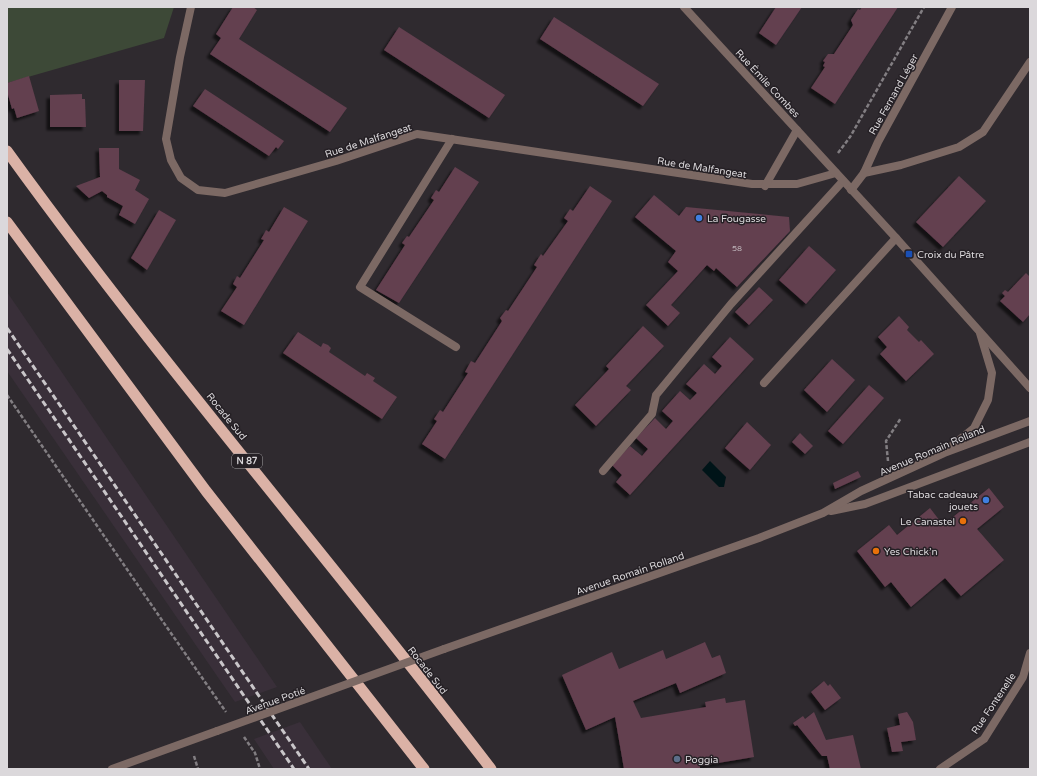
<svg xmlns="http://www.w3.org/2000/svg" width="1037" height="776" viewBox="0 0 1037 776" font-family="'Varela Round',sans-serif">
  <style>
    .built { fill: #392f39 }
    .green { fill: #3d4937 }
    .water { fill: #001418 }
    .building { fill: #633f4f; filter: url(#shadow) }
    .lines { fill: none; stroke-linecap: round; stroke-linejoin: round }
    .path { stroke: #827e82; stroke-width: 2.5; stroke-dasharray: 4 2; stroke-linecap: butt }
    .service { stroke: #7c6964; stroke-width: 8 }
    .minor { stroke: #7c6964; stroke-width: 8 }
    .tertiary { stroke: #7c6964; stroke-width: 8 }
    .trunk { stroke: #dbb2a6; stroke-width: 11 }
    .rail { stroke: #c9c6c9; stroke-width: 3; stroke-dasharray: 6 3; stroke-linecap: butt }
    .tertiary-bridge { stroke: #7c6964; stroke-width: 8 }
    .shop-dot { fill: #3f7fe0; stroke: #252025; stroke-width: 1.5 }
    .transit-dot { fill: #1a4fb4; stroke: #252025; stroke-width: 1.5 }
    .food-dot { fill: #e8710a; stroke: #252025; stroke-width: 1.5 }
    .service-dot { fill: #5c6f8a; stroke: #252025; stroke-width: 1.5 }
    .labels { text-anchor: middle; stroke-width: 3; stroke-linejoin: round; paint-order: stroke }
    .number-label { font-size: 8px; fill: #bdb2b8 }
    .shield { fill: #252025; stroke: #a4a1a4; stroke-width: 1 }
    .shield-label { font-size: 9px; font-weight: bold; fill: #dbd8db }
    .street-label { font-size: 10px; fill: #dbd8db; stroke: #252025 }
    .poi-label { font-size: 10px; fill: #dbd8db; stroke: #252025; text-anchor: start }
  </style>
  <defs>
    <filter id="shadow"><feDropShadow dx="-3.5" dy="3.5" stdDeviation="1" flood-color="#0009"/></filter>
  </defs>
  <rect width="100%" height="100%" fill="#2f2a2f"/>
  <!-- built -->
  <g class="built">
    <path d="M7 292 277 687 235 702 7 371Z"/>
    <path d="M300 722 332 769H274L254 739Z"/>
  </g>
  <!-- green -->
  <path class="green" d="M7 7H174L164 38 7 83Z"/>
  <!-- water -->
  <path class="water" d="M710 461 726 477 724 487H719L702 470Z"/>
  <!-- building -->
  <g class="building">
    <path d="M233 7H253L257 10 239 39 347 108 330 132 210 54 221 38 216 34Z"/>
    <path d="M776 7H802L776 45 759 33Z"/>
    <path d="M862 7H898L835 104 811 88 825 67 823 66 825 62 823 61 828 54H834L853 25 851 20 858 9 860 10Z"/>
    <path d="M554 17 659 84 643 106 540 39Z"/>
    <path d="M399 27 505 95 489 118 384 50Z"/>
    <path d="M29 76 39 111 17 118 14 108 12 109 7 91V83Z"/>
    <path d="M119 80H145L143 131H119Z"/>
    <path d="M205 89 284 141 278 149 276 147 269 156 193 106Z"/>
    <path d="M82 94V99H85L86 127H50V95Z"/>
    <path d="M99 148H119V169L140 180 135 190 149 199 135 224 119 215 123 206 107 197V195L102 191 89 198 76 186 100 177Z"/>
    <path d="M455 167 479 182 399 303 376 290 405 245 402 243 407 236 409 237 434 200 431 198 436 190 439 192Z"/>
    <path d="M959 176 986 201 943 247 916 222Z"/>
    <path d="M590 186 612 201 445 459 422 444 437 421 434 419 440 410 443 412 468 373 465 372 471 361 475 363 502 321 500 318 506 310 508 311 537 267 534 265 541 254 543 256 568 221 564 218 570 209 573 211Z"/>
    <path d="M654 195 679 216 686 207 789 217 790 231 737 287 716 268 714 271 707 265 671 305 680 313 668 326 646 305 678 271 668 262 676 251 635 217Z"/>
    <path d="M284 207 308 221 244 325 221 311 237 287 233 284 237 276 240 278 264 240 261 239 264 234 266 230 269 232Z"/>
    <path d="M159 210 176 220 147 270 131 258Z"/>
    <path d="M809 246 836 270 806 304 779 280Z"/>
    <path d="M1026 273 1030 277V314L1023 322 1000 301 1005 296 1002 293 1005 290 1008 292Z"/>
    <path d="M759 287 773 300 749 325 735 312Z"/>
    <path d="M899 316 909 327 907 330 919 342 921 340 934 354 906 381 880 354 887 347 878 337Z"/>
    <path d="M643 326 664 346 626 386 631 390 596 426 575 405 609 369 606 366Z"/>
    <path d="M298 332 321 347 323 343 328 345 331 348 329 352 365 376 367 373 375 378 373 381 397 397 382 419 283 353Z"/>
    <path d="M730 337 754 359 630 495 616 482 622 475 612 465 630 446 642 456 648 449 636 438 655 418 666 429 673 421 662 411 680 391 690 400 697 393 686 384 704 364 715 374 722 366 712 357Z"/>
    <path d="M832 359 855 380 827 412 804 390Z"/>
    <path d="M869 385 884 398 843 444 828 431Z"/>
    <path d="M747 422 771 445 750 470 725 448Z"/>
    <path d="M800 433 813 446 805 454 792 442Z"/>
    <path d="M858 471 861 477 835 489 833 483Z"/>
    <path d="M989 488 1004 507 977 529 1004 560 961 596 945 578 911 607 891 582 885 587 857 551 889 525 897 535 930 508 943 525Z"/>
    <path d="M705 642 712 658 720 655 726 673 680 693 676 683 633 701 641 718 706 707 705 702 725 698 726 703 745 700 754 757 700 766V769H624L615 717 586 730 562 675 612 652 619 669 663 650 666 659Z"/>
    <path d="M824 681 828 686 830 684 841 698 825 710 811 692Z"/>
    <path d="M814 712 826 740 853 735 861 769H830L827 756H822L797 725 795 726 793 723 803 716 805 719Z"/>
    <path d="M907 712 913 722 916 740 901 742 903 751 892 752 887 728 900 725 898 714Z"/>
  </g>
  <g class="lines">
    <!-- path -->
    <g class="path">
      <path d="M838 153 850 137 924 7"/>
      <path d="M7 395 166 626 226 712"/>
      <path d="M888 461 886 441 901 418"/>
      <path d="M244 737 255 753 260 769"/>
      <path d="M194 756 198 769"/>
    </g>
    <!-- service -->
    <g class="service">
      <path d="M452 139 360 287 456 347"/>
      <path d="M864 173 901 165 959 147 983 132 1030 62"/>
      <path d="M764 383 896 238"/>
      <path d="M603 471 652 414 656 395 731 304 843 181"/>
    </g>
    <!-- minor -->
    <g class="minor">
      <path d="M191 7 180 57 166 139 171 160 181 178 198 190 225 193 336 161 417 134 752 184H797L836 173"/>
      <path d="M684 7 896 238 1030 388"/>
      <path d="M765 186 797 130"/>
      <path d="M851 190 864 173 878 142 952 7"/>
      <path d="M944 452 974 428 988 400 992 373 980 333"/>
      <path d="M940 769 984 739 1023 677 1030 653"/>
    </g>
    <!-- tertiary -->
    <g class="tertiary">
      <path d="M831 511 865 504 1030 442"/>
      <path d="M444 649 759 538 823 513 861 491 944 453 1030 421"/>
      <path d="M112 769 217 731"/>
    </g>
    <!-- trunk -->
    <g class="trunk">
      <path d="M7 151C160 363 332 561 491 769"/>
      <path d="M7 222 206 491 424 769"/>
    </g>
    <!-- rail -->
    <g class="rail">
      <path d="M7 328 309 769"/>
      <path d="M7 349 294 769"/>
    </g>
    <!-- tertiary-bridge -->
    <path class="tertiary-bridge" d="M217 731 444 649"/>
  </g>
  <!-- markers -->
  <g class="shop-dot">
    <circle cx="699" cy="218" r="4"/>
    <circle cx="986" cy="500" r="4"/>
  </g>
  <rect class="transit-dot" x="905" y="250" width="8" height="8" rx="2"/>
  <g class="food-dot">
    <circle cx="963" cy="521" r="4"/>
    <circle cx="876" cy="551" r="4"/>
  </g>
  <circle class="service-dot" cx="677" cy="759" r="4"/>
  <g class="labels">
    <!-- number labels -->
    <g class="number-label">
      <text x="737" y="251">58</text>
    </g>
    <!-- shield labels -->
    <rect class="shield" x="232" y="454" width="30" height="14" rx="3"/>
    <g class="shield-label">
      <text x="247" y="464">N 87</text>
    </g>
    <!-- street labels -->
    <g class="street-label">
      <text transform="translate(768 83) rotate(47)" y="4">Rue Émile Combes</text>
      <text transform="translate(893 94) rotate(-61)" y="4">Rue Fernand Léger</text>
      <text transform="translate(368 140) rotate(-18)" y="4">Rue de Malfangeat</text>
      <text transform="translate(702 167) rotate(9)" y="4">Rue de Malfangeat</text>
      <text transform="translate(227 416) rotate(51)" y="4">Rocade Sud</text>
      <text transform="translate(932 450) rotate(-23)" y="4">Avenue Romain Rolland</text>
      <text transform="translate(630 573) rotate(-19)" y="4">Avenue Romain Rolland</text>
      <text transform="translate(428 670) rotate(52)" y="4">Rocade Sud</text>
      <text transform="translate(275 700) rotate(-20)" y="4">Avenue Potié</text>
      <text transform="translate(993 703) rotate(-56)" y="4">Rue Fontenelle</text>
    </g>
    <!-- poi labels -->
    <g class="poi-label">
      <text x="707" y="222">La Fougasse</text>
      <text x="917" y="258">Croix du Pâtre</text>
      <text x="978" y="498" text-anchor="end">Tabac cadeaux<tspan x="978" dy="12">jouets</tspan></text>
      <text x="955" y="525" text-anchor="end">Le Canastel</text>
      <text x="884" y="555">Yes Chick’n</text>
      <text x="685" y="763">Poggia</text>
    </g>
  </g>
  <!-- border -->
  <rect width="1037" height="776" fill="none" stroke="#dbd8db" stroke-width="16"/>
</svg>
